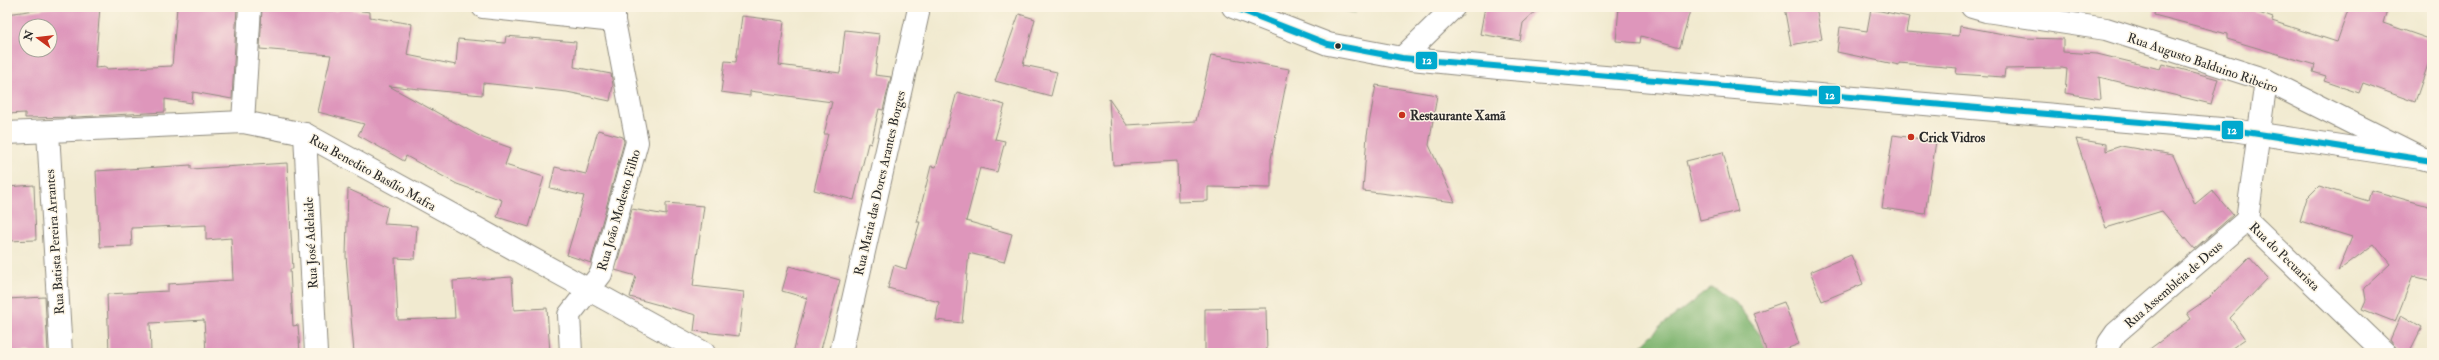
<svg xmlns="http://www.w3.org/2000/svg" width="2439" height="360" viewBox="0 0 2439 360" font-family="'IM FELL Double Pica',serif">
  <style>
    .forest { fill: #81b672; stroke: #56704e }
    .building { fill: #de96bb; fill-rule: evenodd }
    .lines { fill: none; stroke-linecap: round; stroke-linejoin: round }
    .minor-casing { stroke: #8e8a7e; stroke-width: 24 }
    .major-casing { stroke: #8e8a7e; stroke-width: 24 }
    .minor { stroke: #fff; stroke-width: 22 }
    .major { stroke: #fff; stroke-width: 22 }
    .bus-1-casing { stroke: #fcf5e5; stroke-width: 9 }
    .bus-1 { stroke: #00a9ce; stroke-width: 6 }
    .bus-dot { fill: #2b2b2b; stroke: #fcf5e5; stroke-width: 1.5 }
    .poi-dot { fill: #c8321e; stroke: #fcf5e5; stroke-width: 1.5 }
    .labels { text-anchor: middle; stroke-width: 3; stroke-linejoin: round; paint-order: stroke }
    .street-label { font-size: 13px; fill: #2b2b2b; stroke: #fcf5e5 }
    .poi-label { font-size: 13px; font-weight: bold; fill: #2b2b2b; stroke: #fcf5e5; text-anchor: start }
    .line-badge { stroke: #fcf5e5; stroke-width: 1.5 }
    .badge-label { font-size: 11px; text-anchor: middle; font-weight: bold; fill: #fff }
  </style>
  <rect width="100%" height="100%" fill="#fcf5e5"/>
  <filter id="ink" filterUnits="userSpaceOnUse"><feTurbulence type="fractalNoise" baseFrequency=".025" numOctaves="2"/><feDisplacementMap in="SourceGraphic" scale="8" xChannelSelector="R" yChannelSelector="G"/><feConvolveMatrix kernelMatrix="1 2 1 2 8 2 1 2 1" color-interpolation-filters="sRGB"/></filter>
  <filter id="wash" filterUnits="userSpaceOnUse"><feTurbulence type="fractalNoise" baseFrequency=".012" numOctaves="4" result="noise"/><feDisplacementMap in="SourceGraphic" scale="16" xChannelSelector="R" yChannelSelector="G"/><feGaussianBlur stdDeviation="0.9" result="paint"/><feColorMatrix in="noise" values="0 0 0 0 0 0 0 0 0 0 0 0 0 0 0 0 0 1.4 0 .05"/><feComposite in="paint" operator="in"/></filter>
  <g filter="url(#wash)">
    <rect width="100%" height="100%" fill="#f1ead0"/>
    <!-- forest -->
    <g class="forest">
      <path d="M1331 7H1355V13Z"/>
      <path d="M1712 287 1735 302 1774 353H1634L1661 326Z"/>
    </g>
    <g id="blocks">
      <!-- building -->
      <g class="building">
        <path d="M57 7H100L95 68 106 67V69L172 66 177 7H237L232 99 193 92 192 103 165 99V112L77 117 25 118V113L7 114V14ZM26 26H50V50H26Z"/>
        <path d="M262 7 338 11V8L370 12V17L412 24 407 55 456 65 458 39 505 43 506 36 576 42 574 67 611 74 613 85 610 101 567 92 483 83 482 95 389 86 483 138 511 148 505 165 544 177 529 227 497 217 502 200 457 184 406 156 404 161 358 135 364 124 318 112 331 55 260 49Z"/>
        <path d="M1485 7H1540L1523 23 1520 41 1480 34Z"/>
        <path d="M1619 7H1691L1680 47 1641 36 1640 43 1616 41Z"/>
        <path d="M1784 7H1816L1822 39 1791 45Z"/>
        <path d="M2155 7H2242L2273 18 2272 21 2337 42 2349 7H2388L2383 23 2432 40V53L2415 102 2363 83 2359 93 2324 81 2326 76 2313 72 2315 65 2227 39V34L2154 15Z"/>
        <path d="M1871 9 1909 17 1906 32 1959 36 1960 26 2025 38 2063 39V52L2097 54 2160 69 2162 64 2218 79 2211 104 2099 77 2101 99 2065 93 2067 69 2062 68 2005 69 2004 77 1956 74 1957 68 1899 63V65L1837 52 1840 27 1867 31Z"/>
        <path d="M1019 14 1035 19 1023 65 1057 72 1051 96 995 81Z"/>
        <path d="M742 16 784 21 779 65 840 73 845 30 880 34 875 75 891 77 883 110 879 109 871 144 868 143 854 200 814 190 828 134H824L832 102 750 91V96L721 92 725 61 736 62Z"/>
        <path d="M1211 55 1289 69 1271 159V188L1208 187V201L1178 202 1177 161 1113 165 1109 99 1127 125 1196 121Z"/>
        <path d="M1376 85 1437 95 1429 145 1455 202 1363 191 1367 135Z"/>
        <path d="M957 92 1005 105 995 139 1005 141 997 172 980 168 966 221 1012 234 1004 262 969 253 962 323 936 320 939 302 888 288 894 265 906 269 920 222H917L931 166 936 167Z"/>
        <path d="M598 130 623 137 624 142 591 263 567 255 584 196 550 188 555 167 586 174Z"/>
        <path d="M1893 135 1936 141 1925 214 1882 208Z"/>
        <path d="M2076 139 2106 144V151L2121 146 2173 155 2195 204 2212 190 2233 215 2194 249 2162 211 2106 228Z"/>
        <path d="M1723 152 1738 211 1700 220 1686 161Z"/>
        <path d="M287 163 293 269H290L293 326 298 325 300 353H206L204 320 150 323 151 353H109L107 294 168 291V284L233 280 231 238 206 240V225L131 228 132 246 100 247 96 171 191 165V169Z"/>
        <path d="M34 185 36 240 7 241V187Z"/>
        <path d="M2319 186 2368 201 2371 190 2432 207V281L2413 276 2395 322 2362 309 2366 300 2364 288 2390 264 2374 244 2338 271 2352 237 2300 221 2307 198Z"/>
        <path d="M348 189 388 207 384 224 417 226 415 259 395 258 398 320 455 318 453 281 512 277 514 310 547 308 550 353H420L419 350 354 353 346 256Z"/>
        <path d="M666 203 704 206 693 286 744 292 739 336 694 331 696 315 630 297 636 276 615 270 632 209 666 215Z"/>
        <path d="M1851 255 1863 284 1822 301 1810 272Z"/>
        <path d="M2249 257 2268 278 2230 318 2245 339 2225 353H2144L2191 319 2187 313 2210 297Z"/>
        <path d="M789 266 840 280 820 353H793L807 298 782 291Z"/>
        <path d="M45 297 48 353H7V299Z"/>
        <path d="M1784 302 1799 344 1775 353H1767L1753 313Z"/>
        <path d="M1266 308 1267 353H1205V309Z"/>
        <path d="M2401 315 2422 327 2409 353H2400L2390 340Z"/>
      </g>
    </g>
  </g>
  <g filter="url(#ink)">
    <use href="#blocks" fill-opacity="0" stroke="#8e8a7e" stroke-width="1"/>
    <g class="lines">
      <!-- minor casing -->
      <g class="minor-casing">
        <g id="minor">
          <path d="M483 7 614 21"/>
          <path d="M1972 7 1986 11 2106 29 2266 80 2418 156"/>
          <path d="M1402 58 1454 7"/>
          <path d="M243 122 250 7"/>
          <path d="M48 132 61 353"/>
          <path d="M7 133 243 122 305 134 704 353"/>
          <path d="M305 134 316 353"/>
          <path d="M2247 220 2385 353"/>
          <path d="M2247 220 2266 80"/>
          <path d="M571 353 569 315 601 274 637 142 614 21V7"/>
          <path d="M841 353 918 13"/>
          <path d="M2107 353 2109 343 2116 333 2247 220"/>
        </g>
      </g>
      <!-- major casing -->
      <g class="major-casing">
        <path id="major" d="M1233 7 1328 44 1402 58 1499 68 2233 130 2421 158 2432 161"/>
      </g>
      <!-- minor -->
      <use href="#minor" class="minor"/>
      <!-- major -->
      <use href="#major" class="major"/>
      <!-- bus-1 casing -->
      <g class="bus-1-casing">
        <path id="bus-1" d="M1233 7 1328 44 1402 58 2233 130 2432 161"/>
      </g>
      <!-- bus-1 -->
      <use href="#bus-1" class="bus-1"/>
    </g>
  </g>
  <!-- markers -->
  <circle class="bus-dot" cx="1338" cy="46" r="3.5"/>
  <g class="poi-dot">
    <circle cx="1402" cy="115" r="4"/>
    <circle cx="1911" cy="137" r="4"/>
  </g>
  <g class="labels">
    <!-- street labels -->
    <g class="street-label">
      <text transform="translate(2203 62) rotate(19)" y="5">Rua Augusto Balduino Ribeiro</text>
      <text transform="translate(373 172) rotate(29)" y="5">Rua Benedito Basílio Mafra</text>
      <text transform="translate(879 183) rotate(-77)" y="5">Rua Maria das Dores Arantes Borges</text>
      <text transform="translate(618 210) rotate(-74)" y="5">Rua João Modesto Filho</text>
      <text transform="translate(54 242) rotate(-94)" y="5">Rua Batista Pereira Arrantes</text>
      <text transform="translate(310 243) rotate(-93)" y="5">Rua José Adelaide</text>
      <text transform="translate(2285 256) rotate(44)" y="5">Rua do Pecuarista</text>
      <text transform="translate(2173 284) rotate(-41)" y="5">Rua Assembleia de Deus</text>
    </g>
    <!-- poi labels -->
    <g class="poi-label">
      <text x="1410" y="120">Restaurante Xamã</text>
      <text x="1919" y="142">Crick Vidros</text>
    </g>
  </g>
  <g class="line-badge">
    <rect x="1415" y="51" width="23" height="19" rx="4" fill="#00a9ce"/>
    <rect x="1818" y="85" width="23" height="20" rx="4" fill="#00a9ce"/>
    <rect x="2221" y="120" width="23" height="20" rx="4" fill="#00a9ce"/>
  </g>
  <g class="badge-label">
    <text x="1427" y="64">12</text>
    <text x="1830" y="99">12</text>
    <text x="2232" y="134">12</text>
  </g>
  <!-- margin -->
  <rect width="2439" height="360" fill="none" stroke="#fcf5e5" stroke-width="24"/>
  <!-- north arrow -->
  <g transform="translate(38 38) rotate(285)"><circle r="19" fill="#fcf5e5" stroke="#a8a49b"/>
  <path d="M0-3L7 15L0 10L-7 15Z" fill="#c8321e"/>
  <text y="-6" font-size="11" font-weight="bold" text-anchor="middle" fill="#2b2b2b">N</text>
  </g>
</svg>
